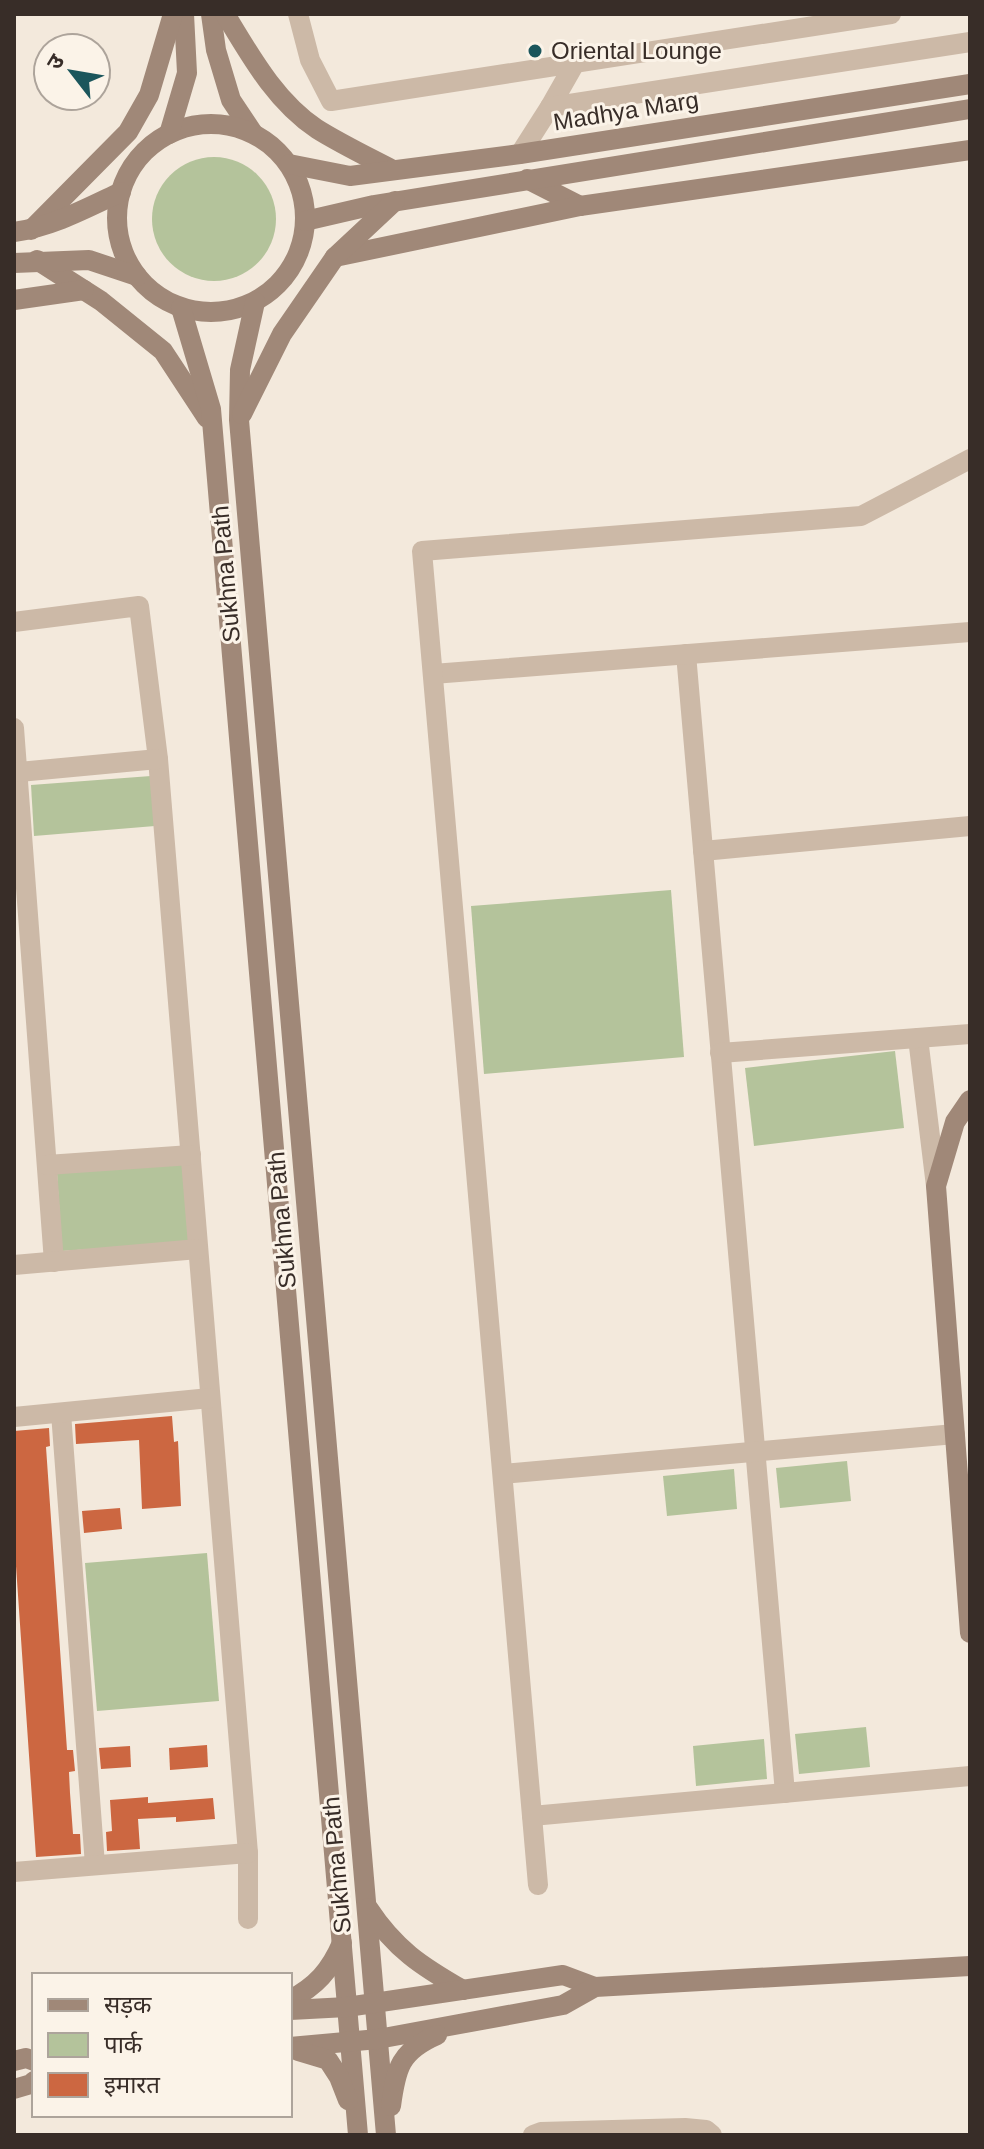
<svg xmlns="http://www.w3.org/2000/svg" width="984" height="2149" viewBox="0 0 984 2149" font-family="Helvetica,'Noto Sans Devanagari',sans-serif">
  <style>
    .green { fill: #b4c39b }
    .building { fill: #cc6741 }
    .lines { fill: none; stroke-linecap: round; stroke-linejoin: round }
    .street { stroke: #ccb9a7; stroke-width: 20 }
    .secondary { stroke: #a08878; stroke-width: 20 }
    .poi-dot { fill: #1b565c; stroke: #fbf3e8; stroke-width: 3 }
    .labels { text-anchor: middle; stroke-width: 6; stroke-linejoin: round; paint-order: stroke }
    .poi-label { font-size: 24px; fill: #382d28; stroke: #fbf3e8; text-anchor: start }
    .street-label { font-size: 24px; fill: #382d28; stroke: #fbf3e8 }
  </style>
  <rect width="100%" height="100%" fill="#f3e9dc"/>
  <!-- green -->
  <g class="green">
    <circle cx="214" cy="219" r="62"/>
    <path d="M151 776 155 826 34 836 31 785Z"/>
    <path d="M671 890 684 1057 484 1074 471 906Z"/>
    <path d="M895 1051 904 1128 754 1146 745 1068Z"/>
    <path d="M186 1164 191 1242 62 1251 57 1173Z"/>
    <path d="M847 1461 851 1501 780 1508 776 1468Z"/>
    <path d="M734 1469 737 1509 667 1516 663 1476Z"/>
    <path d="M207 1553 219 1701 97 1711 85 1563Z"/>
    <path d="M866 1727 870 1767 799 1774 795 1734Z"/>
    <path d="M764 1739 767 1779 696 1786 693 1746Z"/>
  </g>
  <!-- building -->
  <g class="building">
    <path d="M172 1416 174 1442 178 1441 181 1506 142 1509 139 1440 76 1444 75 1424Z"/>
    <path d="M49 1428 50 1446 46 1447 64 1707 67 1750H73L75 1771 69 1772 70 1793 73 1834H80L81 1854 36 1857 14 1537V1431Z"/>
    <path d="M120 1508 122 1529 84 1533 82 1511Z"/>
    <path d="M207 1745 208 1767 170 1770 169 1748Z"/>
    <path d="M130 1746 131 1767 101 1769 99 1748Z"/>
    <path d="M148 1797V1803L213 1798 215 1819 176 1822V1817L138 1819 140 1849 107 1851 106 1832 112 1831 110 1800Z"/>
  </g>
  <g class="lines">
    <!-- street -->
    <g class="street">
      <path d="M298 14 310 60 331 101 891 14"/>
      <path d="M550 107 575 63"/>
      <path d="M520 154 550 107 970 42"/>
      <path d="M14 622 139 606 158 759 248 1853V1919"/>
      <path d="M686 654 785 1793"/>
      <path d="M433 674 970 632"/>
      <path d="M14 728 54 1262"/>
      <path d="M19 772 158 759"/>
      <path d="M703 851 970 826"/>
      <path d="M918 1038 936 1186"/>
      <path d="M720 1053 970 1034"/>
      <path d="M47 1165 191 1155"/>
      <path d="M14 1265 198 1249"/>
      <path d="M61 1413 95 1865"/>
      <path d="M14 1417 210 1398"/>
      <path d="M503 1474 955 1434"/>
      <path d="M532 1816 970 1776"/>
      <path d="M14 1872 248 1853"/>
      <path d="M538 1885 422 551 861 516 970 459"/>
      <path d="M533 2135 541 2132 685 2128 706 2130 712 2135"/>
    </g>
    <!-- secondary -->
    <g class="secondary">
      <path d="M211 14 216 50 231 100 253 133"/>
      <path d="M225 14C250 55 275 101 317 129 341 144 368 157 393 170"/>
      <circle cx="211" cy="218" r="94"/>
      <path d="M169 134 187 73 184 14"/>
      <path d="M289 164 350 176 520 154 970 84"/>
      <path d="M527 179 580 206"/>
      <path d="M305 221 374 205 970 109"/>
      <path d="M31 230 128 132 149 95 173 14"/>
      <path d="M14 232C52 227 87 208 121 192"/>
      <path d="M335 257 580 206 970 150"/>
      <path d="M37 260 101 301 163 351 207 418"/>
      <path d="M14 263 89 260 137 276"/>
      <path d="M14 300 84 290"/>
      <path d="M255 302 240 370 239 420 386 2135"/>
      <path d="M181 308 211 409 358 2135"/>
      <path d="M242 414 282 334 335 257 395 201"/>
      <path d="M970 1100 955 1122 936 1186 970 1633"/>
      <path d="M368 1908C395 1949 421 1966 463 1990"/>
      <path d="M290 2000C316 1986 330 1971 342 1943"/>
      <path d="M290 2010 347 2007 563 1975 595 1987"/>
      <path d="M290 2047 378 2039 563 2005 595 1987 970 1966"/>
      <path d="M298 2051 328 2060 339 2077 348 2100"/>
      <path d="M14 2061 26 2058 34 2061"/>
      <path d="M14 2089 31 2084 34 2081"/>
      <path d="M391 2106C396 2068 400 2051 437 2035"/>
    </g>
  </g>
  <!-- markers -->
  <circle class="poi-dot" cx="535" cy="51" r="8"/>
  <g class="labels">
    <!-- poi labels -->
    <g class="poi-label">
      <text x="551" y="59">Oriental Lounge</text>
    </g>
    <!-- street labels -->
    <g class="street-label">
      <text transform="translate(626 111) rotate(-9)" y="8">Madhya Marg</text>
      <text transform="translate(226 574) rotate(-95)" y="8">Sukhna Path</text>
      <text transform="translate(282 1220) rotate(-95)" y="8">Sukhna Path</text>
      <text transform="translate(337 1865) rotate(-95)" y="8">Sukhna Path</text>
    </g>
  </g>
  <!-- border -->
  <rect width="984" height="2149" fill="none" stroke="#382d28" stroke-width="32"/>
  <!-- legend -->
  <rect x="32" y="1973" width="260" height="144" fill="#fbf3e8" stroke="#ada49b" stroke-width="2"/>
  <rect x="48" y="1999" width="40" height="12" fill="#a08878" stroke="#ada49b" stroke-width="2"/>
  <text x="104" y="2013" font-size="24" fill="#382d28">सड़क</text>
  <rect x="48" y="2033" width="40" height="24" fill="#b4c39b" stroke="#ada49b" stroke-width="2"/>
  <text x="104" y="2053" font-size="24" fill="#382d28">पार्क</text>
  <rect x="48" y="2073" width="40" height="24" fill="#cc6741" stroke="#ada49b" stroke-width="2"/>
  <text x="104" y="2093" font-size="24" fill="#382d28">इमारत</text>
  <!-- north arrow -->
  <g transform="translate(72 72) rotate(301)"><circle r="38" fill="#fbf3e8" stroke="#ada49b" stroke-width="2"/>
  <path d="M0-6L14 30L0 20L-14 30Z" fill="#1b565c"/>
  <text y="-12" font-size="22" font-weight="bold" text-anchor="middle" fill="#382d28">उ</text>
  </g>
</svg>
